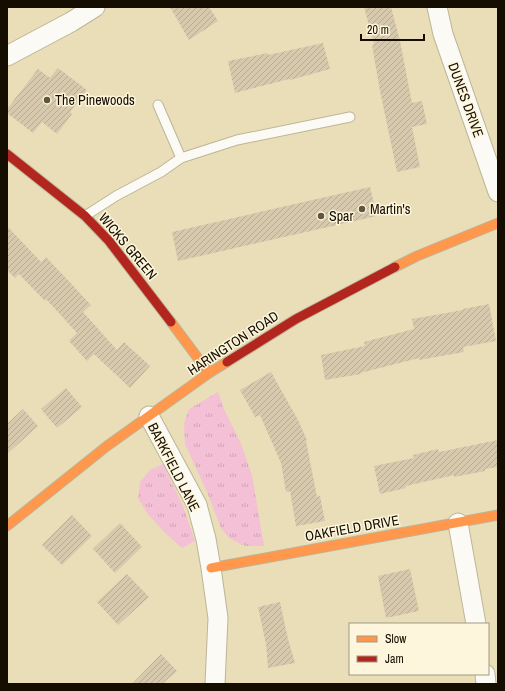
<svg xmlns="http://www.w3.org/2000/svg" width="505" height="691" viewBox="0 0 505 691" font-family="'Archivo Narrow',sans-serif">
  <style>
    .grass { fill: url(#grass-tufts) }
    .building { fill: url(#building-hatch) }
    .lines { fill: none; stroke-linecap: round; stroke-linejoin: round }
    .lane-casing { stroke: #bdb597; stroke-width: 11 }
    .street-casing { stroke: #bdb597; stroke-width: 21 }
    .slow-casing { stroke: #bdb597; stroke-width: 11 }
    .jam-casing { stroke: #bdb597; stroke-width: 11 }
    .lane { stroke: #fcfaf4; stroke-width: 9 }
    .street { stroke: #fcfaf4; stroke-width: 19 }
    .slow { stroke: #ff974d; stroke-width: 9 }
    .jam { stroke: #b3261e; stroke-width: 9 }
    .poi-dot { fill: #5f5640; stroke: #fef6dc; stroke-width: 1.5 }
    .labels { text-anchor: middle; stroke-width: 3; stroke-linejoin: round; paint-order: stroke }
    .poi-label { font-size: 14px; fill: #140d00; stroke: #fef6dc; text-anchor: start }
    .street-label { font-size: 14px; fill: #140d00; stroke: #fef6dc }
  </style>
  <defs>
    <pattern id="grass-tufts" width="24" height="20" patternUnits="userSpaceOnUse"><rect width="24" height="20" fill="#f3c0d5"/><path d="M3 7l-1-3M5 7V3M7 7l1-3M15 17l-1-3M17 17v-4M19 17l1-3" fill="none" stroke="#cfa4b5"/></pattern>
    <pattern id="building-hatch" width="6" height="6" patternUnits="userSpaceOnUse"><rect width="6" height="6" fill="#d7c9ad"/><path d="M-1 1l2-2M0 6l6-6M5 7l2-2" fill="none" stroke="#b8ab93"/></pattern>
  </defs>
  <rect width="100%" height="100%" fill="#e9deb8"/>
  <!-- grass -->
  <g class="grass">
    <path d="M218 392 224 409 241 444 252 475 264 546H245L229 538 221 528 207 492 185 444 184 424 189 409Z"/>
    <path d="M163 464 183 506 195 541 182 548 164 532 147 513 138 498 140 482 150 470Z"/>
  </g>
  <!-- building -->
  <g class="building">
    <path d="M170 7H209L218 21 189 40Z"/>
    <path d="M364 7H391L400 41 412 103 422 101 427 124 412 127 420 167 397 172 380 91 372 45 374 44Z"/>
    <path d="M323 43 330 69 290 80 289 79 235 93 228 61 268 53V55Z"/>
    <path d="M58 68 87 90 70 112 72 114 57 134 42 122 33 133 7 113V109L38 69 50 78Z"/>
    <path d="M370 187 377 216 178 261 172 232Z"/>
    <path d="M7 226 41 262 46 257 91 305 83 312 117 350 124 342 150 366 130 388 94 354 87 361 69 341 77 333 46 299 45 301 19 274 15 278 7 270Z"/>
    <path d="M489 304 496 341 463 347 464 352 419 360V358L360 373 361 374 325 380 321 355 365 346 364 342 414 329 412 319 463 310V309Z"/>
    <path d="M271 372 298 420 307 440 306 441 317 497 320 496 325 521 296 526 290 491 286 492 281 463 260 415 255 417 240 390Z"/>
    <path d="M66 388 82 407 57 428 41 409Z"/>
    <path d="M23 409 38 426 7 454V424Z"/>
    <path d="M498 440V467L485 469V471L454 477V475L406 486V488L380 494 374 466 414 458 413 455 438 449 439 452Z"/>
    <path d="M72 515 92 536 62 565 42 545Z"/>
    <path d="M120 523 142 547 115 573 93 549Z"/>
    <path d="M410 569 419 611 386 618 378 576Z"/>
    <path d="M127 574 149 597 118 625 97 602Z"/>
    <path d="M280 602 288 639 295 663 268 668 266 644 258 607Z"/>
    <path d="M161 654 177 671 162 684H132Z"/>
  </g>
  <g class="lines">
    <!-- lane casing -->
    <g class="lane-casing">
      <g id="lane">
        <path d="M158 105 181 158"/>
        <path d="M85 216 116 196 161 172 181 158 237 140 350 117"/>
      </g>
    </g>
    <!-- street casing -->
    <g class="street-casing">
      <g id="street">
        <path d="M437 7 443 34 498 192"/>
        <path d="M7 56 71 22 95 7"/>
        <path d="M149 416 197 505 206 539 211 568 218 618 215 684"/>
        <path d="M458 523 476 624"/>
        <path d="M485 674 486 684"/>
      </g>
    </g>
    <!-- slow casing -->
    <g class="slow-casing">
      <g id="slow">
        <path d="M395 267 417 256 498 223"/>
        <path d="M171 322 209 373"/>
        <path d="M7 526 107 446 209 373 227 362"/>
        <path d="M211 568 498 515"/>
      </g>
    </g>
    <!-- jam casing -->
    <g class="jam-casing">
      <g id="jam">
        <path d="M7 154 85 216 109 241 171 322"/>
        <path d="M227 362 296 319 395 267"/>
      </g>
    </g>
    <!-- lane -->
    <use href="#lane" class="lane"/>
    <!-- street -->
    <use href="#street" class="street"/>
    <!-- slow -->
    <use href="#slow" class="slow"/>
    <!-- jam -->
    <use href="#jam" class="jam"/>
  </g>
  <!-- markers -->
  <g class="poi-dot">
    <circle cx="47" cy="100" r="4"/>
    <circle cx="362" cy="209" r="4"/>
    <circle cx="321" cy="216" r="4"/>
  </g>
  <g class="labels">
    <!-- poi labels -->
    <g class="poi-label">
      <text x="55" y="105">The Pinewoods</text>
      <text x="370" y="214">Martin's</text>
      <text x="329" y="221">Spar</text>
    </g>
    <!-- street labels -->
    <g class="street-label">
      <text transform="translate(466 100) rotate(70)" y="5">DUNES DRIVE</text>
      <text transform="translate(128 246) rotate(50)" y="5">WICKS GREEN</text>
      <text transform="translate(233 343) rotate(-33)" y="5">HARINGTON ROAD</text>
      <text transform="translate(174 467) rotate(63)" y="5">BARKFIELD LANE</text>
      <text transform="translate(352 528) rotate(-10)" y="5">OAKFIELD DRIVE</text>
    </g>
  </g>
  <!-- border -->
  <rect width="505" height="691" fill="none" stroke="#140d00" stroke-width="16"/>
  <!-- legend -->
  <rect x="349" y="623" width="140" height="52" fill="#fef6dc" stroke="#a09984"/>
  <rect x="357" y="636" width="20" height="6" fill="#ff974d" stroke="#a09984"/>
  <text x="385" y="643" font-size="12" fill="#140d00">Slow</text>
  <rect x="357" y="656" width="20" height="6" fill="#b3261e" stroke="#a09984"/>
  <text x="385" y="663" font-size="12" fill="#140d00">Jam</text>
  <!-- scale -->
  <path d="M361 34v6h63v-6" fill="none" stroke="#140d00" stroke-width="2"/>
  <text x="367" y="34" font-size="12" fill="#140d00" stroke="#fef6dc" stroke-width="3" paint-order="stroke">20 m</text>
</svg>
